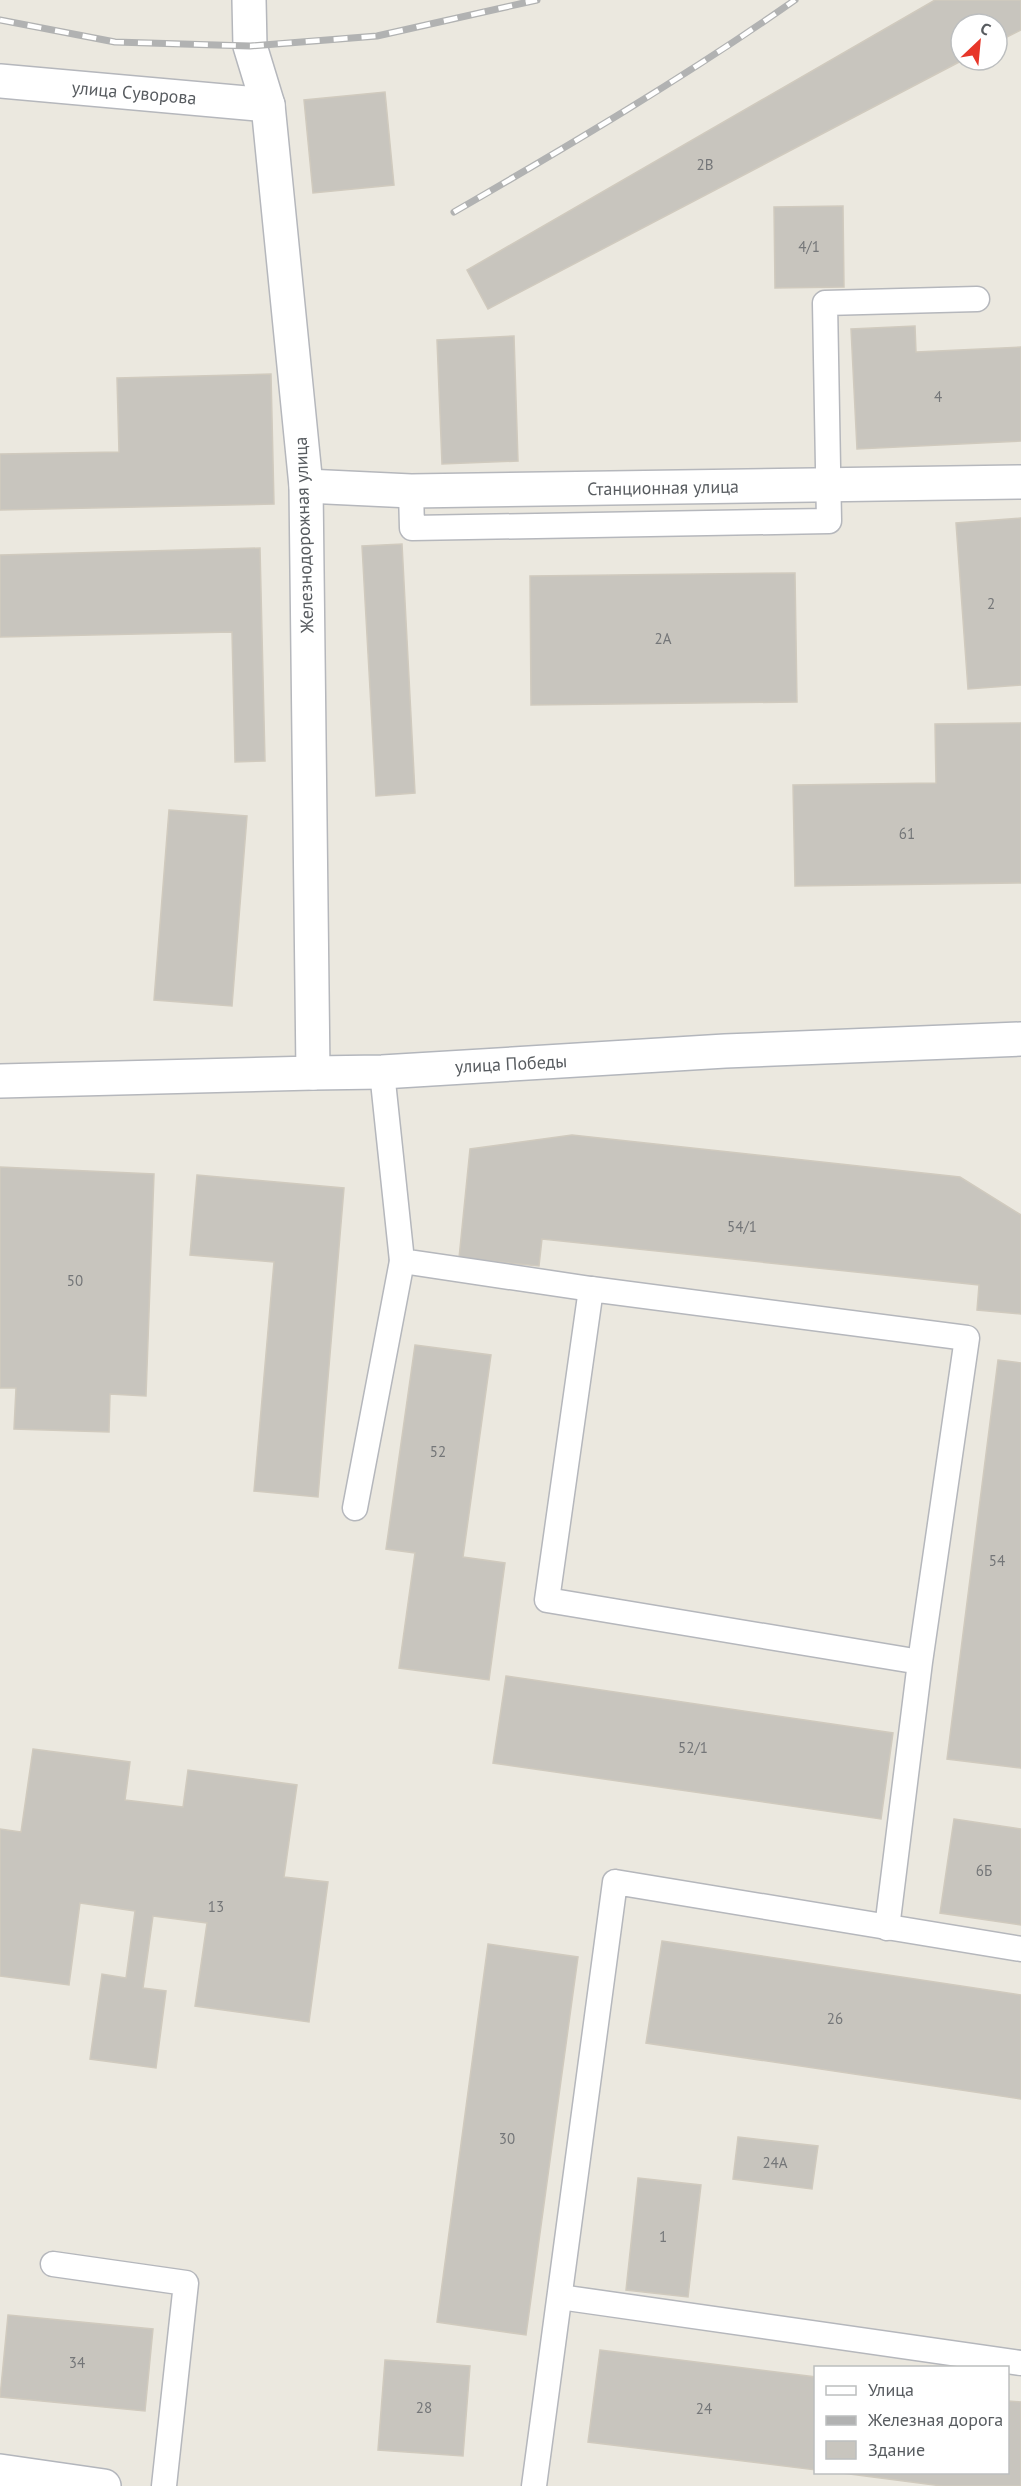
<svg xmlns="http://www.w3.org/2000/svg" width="1021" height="2486" viewBox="0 0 1021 2486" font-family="'PT Sans',sans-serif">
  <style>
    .building { fill: #c8c5be; stroke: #d0cabe; stroke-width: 1.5 }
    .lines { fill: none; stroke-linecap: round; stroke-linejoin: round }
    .lane-casing { stroke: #b5b7bc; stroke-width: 27 }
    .street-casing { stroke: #b5b7bc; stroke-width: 36 }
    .secondary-casing { stroke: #b3b6bc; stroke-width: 36 }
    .lane { stroke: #fff; stroke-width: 24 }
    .street { stroke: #fff; stroke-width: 33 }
    .secondary { stroke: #fff; stroke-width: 33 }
    .rail-casing { stroke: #b1b2b2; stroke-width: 7 }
    .rail { stroke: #fff; stroke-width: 4.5; stroke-dasharray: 14; stroke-linecap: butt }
    .labels { text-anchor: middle; stroke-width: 5; stroke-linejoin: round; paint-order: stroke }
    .number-label { font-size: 15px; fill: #747678 }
    .street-label { font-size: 18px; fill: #585c60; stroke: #fff }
  </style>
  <rect width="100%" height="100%" fill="#ebe8df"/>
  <!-- building -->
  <g class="building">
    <path d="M935 0H1021V30L997 42V24H961V60H963L488 309 467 270Z"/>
    <path d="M385 92 394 185 313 193 304 100Z"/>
    <path d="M843 206 844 287 775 288 774 207Z"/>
    <path d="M915 326 916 352 1021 347V441L857 449 851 329Z"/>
    <path d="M514 336 518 461 442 464 437 340Z"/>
    <path d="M271 374 274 504 0 510V454L119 452 117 378Z"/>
    <path d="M1021 518V685L968 689 956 523Z"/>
    <path d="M402 544 415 793 376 796 362 546Z"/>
    <path d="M260 548 265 761 235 762 232 632 0 637V555Z"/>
    <path d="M795 573 797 702 531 705 530 576Z"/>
    <path d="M1021 723V883L795 886 793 785 936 783 935 724Z"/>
    <path d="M169 810 247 816 232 1006 154 1000Z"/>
    <path d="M572 1135 960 1177 1021 1215V1314L977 1310 979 1285 542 1239 539 1266 459 1258 470 1149Z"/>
    <path d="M0 1167 154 1174 146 1396 110 1394 109 1432 14 1429 16 1388H0Z"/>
    <path d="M197 1175 344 1188 318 1497 254 1491 274 1262 190 1255Z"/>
    <path d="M415 1345 491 1355 463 1557 505 1563 489 1680 399 1668 415 1553 386 1549Z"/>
    <path d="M998 1360 1021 1363V1768L947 1759Z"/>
    <path d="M506 1676 893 1733 881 1819 493 1763Z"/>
    <path d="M33 1749 130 1762 125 1800 183 1807 188 1770 297 1785 284 1877 328 1882 309 2022 195 2006 207 1923 153 1916 143 1988 166 1991 156 2068 90 2059 102 1974 126 1978 135 1911 80 1903 69 1985 0 1976V1829L21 1832Z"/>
    <path d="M954 1819 1021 1829V1925L940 1913Z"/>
    <path d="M662 1941 1021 1995V2099L646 2043Z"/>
    <path d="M488 1944 578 1957 526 2335 437 2322Z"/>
    <path d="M738 2137 818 2146 812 2189 733 2179Z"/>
    <path d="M638 2178 701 2185 688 2297 626 2290Z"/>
    <path d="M8 2315 153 2329 145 2411 0 2397Z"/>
    <path d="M600 2350 816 2377V2470L588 2442Z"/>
    <path d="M385 2360 470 2366 463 2456 378 2450Z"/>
    <path d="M1008 2401 1021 2402V2486H942L834 2472H1008Z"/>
  </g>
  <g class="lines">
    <!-- lane casing -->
    <g class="lane-casing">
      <g id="lane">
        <path d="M411 491 412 528 829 521 825 303 977 299"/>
        <path d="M382 1072 402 1261 591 1289"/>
        <path d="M355 1508 402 1261"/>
        <path d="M887 1928 920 1662 967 1338 591 1289 547 1600 920 1662"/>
        <path d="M53 2264 186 2283 164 2486"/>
        <path d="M560 2297 1021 2363"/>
        <path d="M534 2486 615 1882 1021 1949"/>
      </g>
    </g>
    <!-- street casing -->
    <g class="street-casing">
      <g id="street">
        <path d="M0 81 268 105"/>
        <path d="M306 486 411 491 1021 482"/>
        <path d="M0 1081 313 1073 306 486 268 105 250 46 249 0"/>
      </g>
    </g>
    <!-- secondary casing -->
    <g class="secondary-casing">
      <g id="secondary">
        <path d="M313 1073 382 1072 725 1051 1021 1039"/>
        <path d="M0 2471 104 2486"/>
      </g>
    </g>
    <!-- lane -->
    <use href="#lane" class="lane"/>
    <!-- street -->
    <use href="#street" class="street"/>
    <!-- secondary -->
    <use href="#secondary" class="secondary"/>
    <!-- rail casing -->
    <g class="rail-casing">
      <g id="rail">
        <path d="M0 20 115 42 250 46 377 36 537 0"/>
        <path d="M454 212C570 145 685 77 795 0"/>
      </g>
    </g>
    <!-- rail -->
    <use href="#rail" class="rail"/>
  </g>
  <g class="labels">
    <!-- number labels -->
    <g class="number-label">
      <text x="705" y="170">2В</text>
      <text x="809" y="252">4/1</text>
      <text x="938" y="402">4</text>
      <text x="991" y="609">2</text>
      <text x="663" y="644">2А</text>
      <text x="907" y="839">61</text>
      <text x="742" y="1232">54/1</text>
      <text x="75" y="1286">50</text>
      <text x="438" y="1457">52</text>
      <text x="997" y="1566">54</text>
      <text x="693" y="1753">52/1</text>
      <text x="984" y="1876">6Б</text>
      <text x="216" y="1912">13</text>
      <text x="835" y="2024">26</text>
      <text x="507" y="2144">30</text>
      <text x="775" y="2168">24А</text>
      <text x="663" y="2242">1</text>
      <text x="77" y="2368">34</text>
      <text x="424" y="2413">28</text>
      <text x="704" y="2414">24</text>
    </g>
    <!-- street labels -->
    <g class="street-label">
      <text transform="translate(134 93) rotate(5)" y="6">улица Суворова</text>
      <text transform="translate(663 488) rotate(-1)" y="6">Станционная улица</text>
      <text transform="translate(304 535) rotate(-92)" y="6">Железнодорожная улица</text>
      <text transform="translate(511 1064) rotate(-3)" y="6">улица Победы</text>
    </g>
  </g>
  <!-- legend -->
  <rect x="814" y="2366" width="195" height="108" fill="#ffffff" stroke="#bcbebf" stroke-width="1.5"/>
  <rect x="826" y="2386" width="30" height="9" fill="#ffffff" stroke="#bcbebf" stroke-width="1.5"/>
  <text x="868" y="2396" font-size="18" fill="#585c60">Улица</text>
  <rect x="826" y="2416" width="30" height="9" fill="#b1b2b2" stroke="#bcbebf" stroke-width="1.5"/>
  <text x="868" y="2426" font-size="18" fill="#585c60">Железная дорога</text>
  <rect x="826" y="2441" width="30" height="18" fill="#c8c5be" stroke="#bcbebf" stroke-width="1.5"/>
  <text x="868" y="2456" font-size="18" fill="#585c60">Здание</text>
  <!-- north arrow -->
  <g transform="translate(979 42) rotate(26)"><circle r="28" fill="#ffffff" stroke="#bcbebf" stroke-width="1.5"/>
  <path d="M0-4.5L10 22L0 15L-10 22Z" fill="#e73629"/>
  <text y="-9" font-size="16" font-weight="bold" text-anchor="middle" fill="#585c60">С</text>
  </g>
</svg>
